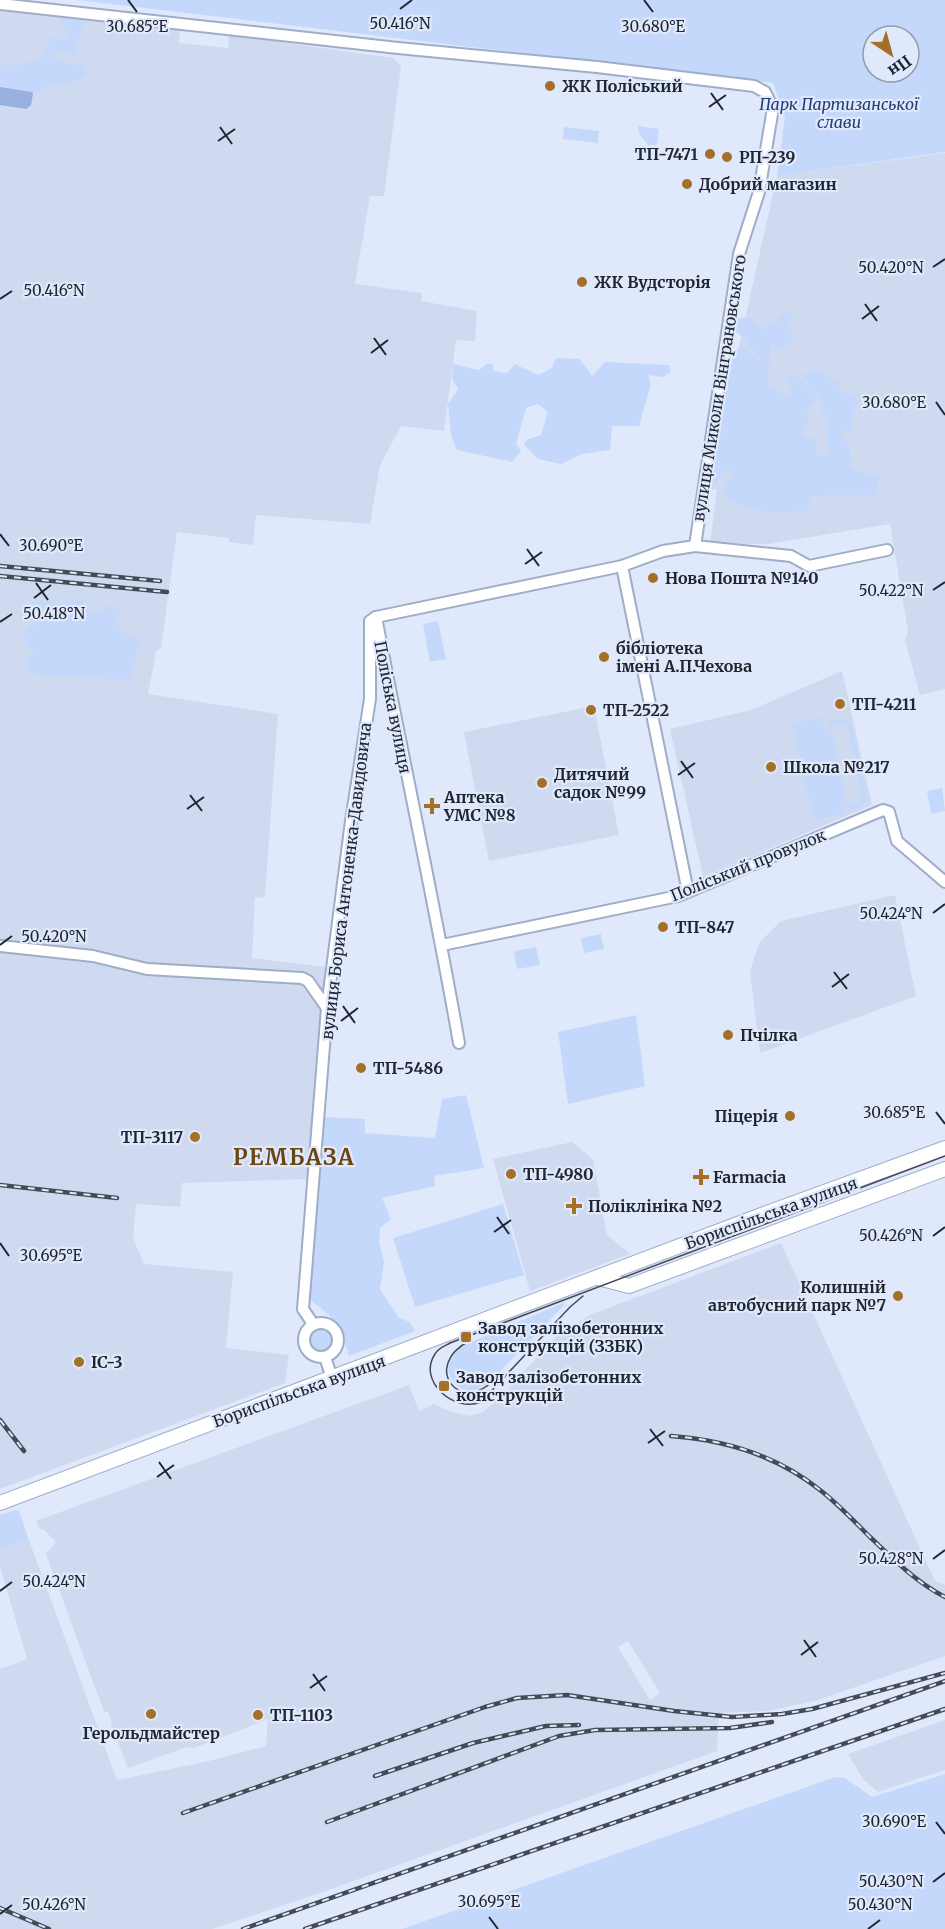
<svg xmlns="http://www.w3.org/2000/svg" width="945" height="1929" viewBox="0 0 945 1929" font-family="Merriweather,serif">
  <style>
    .built { fill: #cfdaf0; fill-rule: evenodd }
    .green { fill: #c4d8fc; fill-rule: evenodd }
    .water { fill: #97b0de }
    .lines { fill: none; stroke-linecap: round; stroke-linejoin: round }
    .minor-casing { stroke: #9eadc8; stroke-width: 14 }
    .major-casing { stroke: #9eadc8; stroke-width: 16 }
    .minor { stroke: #fff; stroke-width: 10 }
    .major { stroke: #fff; stroke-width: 14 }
    .tram { stroke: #444b57; stroke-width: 1.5 }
    .rail-casing { stroke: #444b57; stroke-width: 4.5 }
    .rail { stroke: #e0e9fb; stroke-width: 2; stroke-dasharray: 7; stroke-linecap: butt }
    .ticks { fill: none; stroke: #202631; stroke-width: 2 }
    .poi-dot { fill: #a47028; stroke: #e0e9fb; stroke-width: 2 }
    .labels { text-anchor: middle; stroke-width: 4.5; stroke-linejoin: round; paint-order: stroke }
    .poi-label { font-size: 16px; font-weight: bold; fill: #202631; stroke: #e0e9fb; text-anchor: start }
    .park-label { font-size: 16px; font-style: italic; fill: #223e76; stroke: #e0e9fb }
    .street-label { font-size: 16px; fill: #202631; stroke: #e0e9fb }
    .district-label { font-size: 22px; font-weight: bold; letter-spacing: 1.5px; fill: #694513; stroke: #e0e9fb }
    .ticks-label { font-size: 15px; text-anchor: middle; fill: #202631; stroke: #e0e9fb; stroke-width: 4.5; stroke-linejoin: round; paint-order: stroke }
  </style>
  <rect width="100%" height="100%" fill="#e0e9fb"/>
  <!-- built -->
  <g class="built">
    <path d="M0 9 180 30 179 43 228 48 229 35 393 58 401 66 384 196H370L355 284 422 293 421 301 477 311 475 341 456 340 444 431 401 426 380 465 370 524 256 515 253 544 251 545 229 542V538L177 532 161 648 156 651 148 694 278 714 265 897 255 898 252 958 326 967 317 1047 307 1179 182 1183 180 1207 136 1204 133 1238 144 1264 233 1272 226 1348 289 1355 285 1383 0 1489Z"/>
    <path d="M945 153V689L920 695 905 640 908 631 890 524 768 544 710 543 717 490 707 489 777 176Z"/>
    <path d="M842 671 872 805 703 877 670 729 751 710Z"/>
    <path d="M594 706 619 835 489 861 464 732Z"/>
    <path d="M895 895 916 996 760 1053 750 971 759 943 781 921Z"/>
    <path d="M572 1142 593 1159 607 1235 630 1254 530 1291 493 1159Z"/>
    <path d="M781 1243 935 1581 945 1585V1656L815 1701 767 1711 719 1713 717 1751 320 1893 212 1929H0V1669L27 1659 0 1566V1550L29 1540 117 1780 205 1762 266 1746 268 1719 194 1748 187 1747 128 1768 111 1725 112 1724 108 1712 104 1711 94 1685 46 1554 56 1542 43 1529H39L36 1521 409 1385 419 1411 434 1404 452 1412 470 1416 483 1412 501 1397 561 1331 568 1332 587 1316ZM628 1641 660 1693 650 1700 618 1647Z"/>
    <path d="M945 1720V1770L878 1792 863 1779 848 1754Z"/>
  </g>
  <!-- green -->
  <g class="green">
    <path d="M77 0H945V152L777 176 785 117 773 83ZM873 36H909V72H873Z"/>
    <path d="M69 13 84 18 76 51 71 55 55 51 54 57 73 65 81 61 87 66 86 76C68 88 54 78 37 94L0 90V65C15 67 27 61 41 60L51 37 66 40 68 31 62 28 61 20Z"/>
    <path d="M638 126 659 129 657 145H648L639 134Z"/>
    <path d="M564 127 599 131 598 143 563 139Z"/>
    <path d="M785 312 791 315 792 320 786 326 795 337 781 352 771 344 768 388 776 389 783 396 792 392 786 376 791 373C802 380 813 387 816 399L807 409 809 421 802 435 817 440 816 456H829L825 425 832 421 820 410 823 402 801 375 818 369 839 382 838 388 843 394 853 393 857 401 850 432 839 431 850 446 851 467 878 478 877 495 811 496 806 511C779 514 742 515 722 492L732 472 728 468 713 486 706 480 734 353 744 346 756 360 760 359 746 339 736 332 733 324 736 318H751L761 329 770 322 779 324 777 317Z"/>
    <path d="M556 358 580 359 592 376 605 362 669 365 671 372 663 377 648 375 651 384 639 426H612L610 450 582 454 561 464 538 459 524 445 526 440 541 435 548 412 538 404 526 408 516 444 521 451 512 462 457 450 451 436 448 404 458 389 452 379 453 364 479 370 486 364H493V371L507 373 515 364 538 375 552 368Z"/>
    <path d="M80 599 87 602 91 613H99L111 604 118 608 121 615 113 622 124 634 138 638 142 645 136 654 134 673 129 680 34 674 25 668V660L33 653 23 640 26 629 33 625V616L29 609 36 601 52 600 62 607 67 602Z"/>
    <path d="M438 621 446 659 430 662 423 624Z"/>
    <path d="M822 717 827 736C827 726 830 719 842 718L852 725 867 799C862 812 851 812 842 803L844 814 813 820 802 770 833 763 832 760 802 766 792 724ZM838 723 844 724 848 728 862 796C860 805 852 807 846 800L832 732 834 726Z"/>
    <path d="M942 788 945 811 931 814 927 791Z"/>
    <path d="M601 934 604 949 584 953 581 938Z"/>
    <path d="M536 947 540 965 517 969 514 951Z"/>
    <path d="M636 1015 645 1086 568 1104 558 1032Z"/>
    <path d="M466 1095 484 1168 434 1176 435 1186 382 1198 391 1219 380 1228 379 1242 384 1262 380 1289 399 1318 410 1322 415 1331 349 1356C340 1325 335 1317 308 1299L324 1117 365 1119V1133L435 1138 442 1099Z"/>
    <path d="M503 1204 524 1275 415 1307 393 1238Z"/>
    <path d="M563 1303 565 1304C546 1324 527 1345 507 1364 500 1372 492 1381 483 1386 464 1397 449 1385 448 1365L456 1352 464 1345Z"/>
    <circle cx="321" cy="1339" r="12"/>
    <path d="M15 1510 19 1511 29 1540 0 1550V1515Z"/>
    <path d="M945 1774V1929H402L835 1777 845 1778 872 1797Z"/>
  </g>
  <!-- water -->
  <path class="water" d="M0 87 32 92 33 94 31 105 26 109 0 105Z"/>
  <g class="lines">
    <!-- minor casing -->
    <g class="minor-casing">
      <g id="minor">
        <path d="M0 4 398 48 597 67 754 86 765 92 773 108 759 192 739 254 695 546"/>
        <path d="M622 566 688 892"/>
        <path d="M376 617 622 566 663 551 695 546 791 556 809 566 887 550"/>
        <path d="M376 617C403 759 434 900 459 1043"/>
        <path d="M442 945 678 896 883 810 889 812 897 841 945 882"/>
        <path d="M0 946 93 956 147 969 302 978 308 981 327 1008"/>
        <circle cx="321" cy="1340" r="17"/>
        <path d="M313 1324 303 1309 327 1008 351 821 370 699V621L376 617"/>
        <path d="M325 1357 332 1378"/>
      </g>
    </g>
    <!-- major casing -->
    <g class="major-casing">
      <g id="major">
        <path d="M598 1278 629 1286 945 1169"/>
        <path d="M0 1503 764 1214 945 1148"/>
      </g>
    </g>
    <!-- minor -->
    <use href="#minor" class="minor"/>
    <!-- major -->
    <use href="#major" class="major"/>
    <!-- tram -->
    <g class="tram">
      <path d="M583 1296 570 1307 481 1402C454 1413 417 1381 435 1354 438 1348 445 1346 450 1343L945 1156"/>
      <path d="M469 1341C421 1367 460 1416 495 1379"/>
    </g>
    <!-- rail casing -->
    <g class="rail-casing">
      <g id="rail">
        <path d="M0 566 160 581"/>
        <path d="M0 576 167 592"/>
        <path d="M0 1185 117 1198"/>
        <path d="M0 1420 24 1451"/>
        <path d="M671 1436C726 1440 776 1455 820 1490 838 1504 854 1521 870 1537 893 1559 916 1582 945 1597"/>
        <path d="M375 1776 473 1743 546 1726 579 1725"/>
        <path d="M183 1813 485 1707 517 1698 567 1695 674 1711 732 1717 782 1714 812 1709 945 1673"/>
        <path d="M327 1822 559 1736 595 1730 730 1728 772 1722"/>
        <path d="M0 1908 49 1929"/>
        <path d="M243 1929 945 1681"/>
        <path d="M305 1929 945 1709"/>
      </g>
    </g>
    <!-- rail -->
    <use href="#rail" class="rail"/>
  </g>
  <!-- ticks -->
  <path class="ticks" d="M128 0 137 12M644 0 653 12M400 9 412 0M711 93 723 110M709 107 726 95M220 127 232 144M218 141 235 129M933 267 945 259M0 299 12 291M865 304 877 321M862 319 879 306M374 338 386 355M371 353 388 340M936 402 945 415M0 534 9 546M527 549 539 566M525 564 542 552M36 583 48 600M933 590 945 582M34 598 51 585M0 622 12 614M681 761 693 778M678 775 695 763M190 795 202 811M187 809 204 797M933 913 945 904M0 945 12 936M834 972 847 989M832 987 849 974M343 1006 355 1023M341 1021 358 1008M936 1112 945 1124M497 1217 509 1234M494 1232 511 1220M933 1236 945 1227M0 1243 9 1256M650 1429 663 1446M648 1443 665 1431M159 1462 171 1479M157 1477 174 1465M933 1559 945 1550M0 1591 12 1582M804 1640 816 1657M801 1655 818 1642M313 1674 325 1691M310 1688 327 1676M936 1822 945 1834M933 1882 945 1873M0 1914 12 1905M489 1917 498 1929M868 1929 880 1920"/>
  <!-- markers -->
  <g class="poi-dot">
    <circle cx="550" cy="86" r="6"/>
    <circle cx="710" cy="154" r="6"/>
    <circle cx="727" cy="157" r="6"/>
    <circle cx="687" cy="184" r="6"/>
    <circle cx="582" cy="282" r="6"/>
    <circle cx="653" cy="578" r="6"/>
    <circle cx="604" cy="657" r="6"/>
    <circle cx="840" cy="704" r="6"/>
    <circle cx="591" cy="710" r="6"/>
    <circle cx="771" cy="767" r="6"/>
    <circle cx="542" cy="783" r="6"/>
    <path d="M429 797h6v6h6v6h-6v6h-6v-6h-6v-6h6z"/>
    <circle cx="663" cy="927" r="6"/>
    <circle cx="728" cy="1035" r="6"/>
    <circle cx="361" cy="1068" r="6"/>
    <circle cx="790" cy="1116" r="6"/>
    <circle cx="195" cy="1137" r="6"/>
    <circle cx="511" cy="1174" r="6"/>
    <path d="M698 1168h6v6h6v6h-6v6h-6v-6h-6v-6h6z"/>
    <path d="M571 1197h6v6h6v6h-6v6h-6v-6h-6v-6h6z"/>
    <circle cx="898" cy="1296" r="6"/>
    <rect x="460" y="1331" width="12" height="12" rx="3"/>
    <circle cx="79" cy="1362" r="6"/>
    <rect x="438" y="1380" width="12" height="12" rx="3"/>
    <circle cx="151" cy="1714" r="6"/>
    <circle cx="258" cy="1715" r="6"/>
  </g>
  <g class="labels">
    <!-- poi labels -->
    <g class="poi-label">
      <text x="562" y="92">ЖК Поліський</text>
      <text x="698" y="160" text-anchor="end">ТП-7471</text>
      <text x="739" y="163">РП-239</text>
      <text x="699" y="190">Добрий магазин</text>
      <text x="594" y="288">ЖК Вудсторія</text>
      <text x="665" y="584">Нова Пошта №140</text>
      <text x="616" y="654">бібліотека<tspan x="616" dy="18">імені А.П.Чехова</tspan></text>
      <text x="852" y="710">ТП-4211</text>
      <text x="603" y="716">ТП-2522</text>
      <text x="783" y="773">Школа №217</text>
      <text x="554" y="780">Дитячий<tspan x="554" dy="18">садок №99</tspan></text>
      <text x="444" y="803">Аптека<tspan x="444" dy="18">УМС №8</tspan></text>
      <text x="675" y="933">ТП-847</text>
      <text x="740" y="1041">Пчілка</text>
      <text x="373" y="1074">ТП-5486</text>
      <text x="778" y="1122" text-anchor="end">Піцерія</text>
      <text x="183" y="1143" text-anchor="end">ТП-3117</text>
      <text x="523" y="1180">ТП-4980</text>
      <text x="713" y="1183">Farmacia</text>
      <text x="588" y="1212">Поліклініка №2</text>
      <text x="886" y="1293" text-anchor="end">Колишній<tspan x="886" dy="18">автобусний парк №7</tspan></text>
      <text x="478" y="1334">Завод залізобетонних<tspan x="478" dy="18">конструкцій (ЗЗБК)</tspan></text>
      <text x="91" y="1368">ІС-3</text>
      <text x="456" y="1383">Завод залізобетонних<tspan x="456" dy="18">конструкцій</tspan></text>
      <text x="270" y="1721">ТП-1103</text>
      <text x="151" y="1739" text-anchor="middle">Герольдмайстер</text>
    </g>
    <!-- park labels -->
    <g class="park-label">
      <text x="839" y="110">Парк Партизанської<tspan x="839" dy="18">слави</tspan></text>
    </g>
    <!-- street labels -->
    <g class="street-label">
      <text transform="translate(719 388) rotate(-81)" y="6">вулиця Миколи Вінграновського</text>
      <text transform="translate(393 707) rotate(79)" y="6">Поліська вулиця</text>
      <text transform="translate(748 865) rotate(-22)" y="6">Поліський провулок</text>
      <text transform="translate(346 881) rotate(-83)" y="6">вулиця Бориса Антоненка-Давидовича</text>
      <text transform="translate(771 1213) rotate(-20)" y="6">Бориспільська вулиця</text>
      <text transform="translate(299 1391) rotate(-20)" y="6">Бориспільська вулиця</text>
    </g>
    <!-- district labels -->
    <g class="district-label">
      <text x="294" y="1165">РЕМБАЗА</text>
    </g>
  </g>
  <g class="ticks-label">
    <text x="400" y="29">50.416°N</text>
    <text x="137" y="32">30.685°E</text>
    <text x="653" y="32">30.680°E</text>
    <text x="891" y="273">50.420°N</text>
    <text x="54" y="296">50.416°N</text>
    <text x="894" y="408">30.680°E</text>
    <text x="51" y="551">30.690°E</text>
    <text x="891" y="596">50.422°N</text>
    <text x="54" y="619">50.418°N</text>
    <text x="891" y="919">50.424°N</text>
    <text x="54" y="942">50.420°N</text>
    <text x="894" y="1118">30.685°E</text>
    <text x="891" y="1241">50.426°N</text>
    <text x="51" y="1261">30.695°E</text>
    <text x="891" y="1564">50.428°N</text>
    <text x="54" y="1587">50.424°N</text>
    <text x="894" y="1827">30.690°E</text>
    <text x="891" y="1887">50.430°N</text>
    <text x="489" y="1907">30.695°E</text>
    <text x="54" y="1910">50.426°N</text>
    <text x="880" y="1910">50.430°N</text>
  </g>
  <!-- north arrow -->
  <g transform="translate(891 54) rotate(144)"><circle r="28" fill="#e0e9fb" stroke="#939baa" stroke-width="1.5"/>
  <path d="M0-4.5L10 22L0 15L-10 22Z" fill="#a47028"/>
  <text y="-9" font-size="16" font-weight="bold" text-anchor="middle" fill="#202631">Пн</text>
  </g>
</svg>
